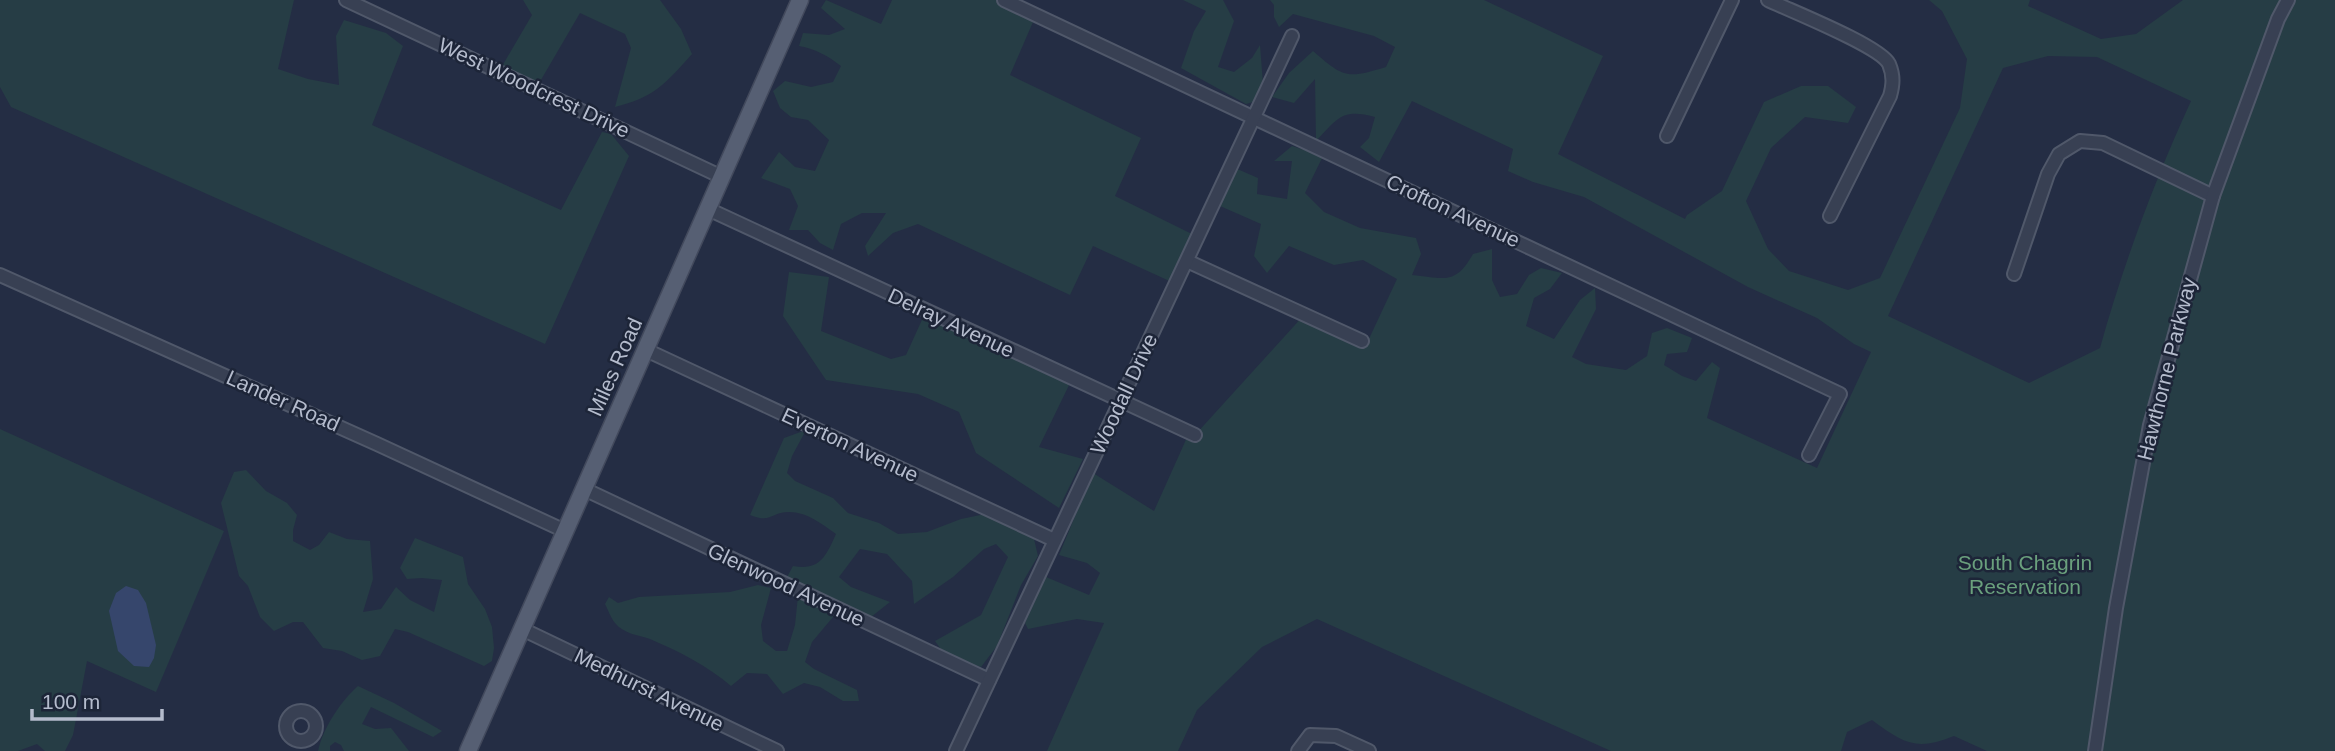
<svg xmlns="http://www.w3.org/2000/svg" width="2335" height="751" viewBox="0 0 2335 751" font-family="Arial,sans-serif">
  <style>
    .green { fill: #263d45; fill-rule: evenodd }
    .water { fill: #36466c }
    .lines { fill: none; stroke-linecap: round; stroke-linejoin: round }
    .minor-casing { stroke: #50586a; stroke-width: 16 }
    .major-casing { stroke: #42495c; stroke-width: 19 }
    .minor { stroke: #384053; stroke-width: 12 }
    .major { stroke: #565f73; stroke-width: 16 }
    .labels { text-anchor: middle; stroke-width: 5; stroke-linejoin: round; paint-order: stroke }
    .street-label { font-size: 21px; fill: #b5bccd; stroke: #1d2538 }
    .park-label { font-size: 21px; fill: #6aa07d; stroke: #1d2538 }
  </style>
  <rect width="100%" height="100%" fill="#242d44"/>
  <!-- green -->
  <g class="green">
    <path d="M0 0H294L278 69 308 79 339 85 336 36 344 20 386 33 403 46 372 125 561 210 602 132 611 134 629 156 545 344 11 107 0 87Z"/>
    <path d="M523 0H660L681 29 692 54C665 84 655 97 615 107L631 48 625 34 580 13 538 85 501 68 532 15Z"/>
    <path d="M826 0 881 24 892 0H1004L1036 15 1010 75 1141 138 1115 196 1198 237 1176 284 1093 246 1070 295 918 224 893 233 868 256 865 246 886 213H862L841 224 833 250 820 243 808 230H789L798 206 790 189 761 178 779 152 795 167 815 171 829 140 808 120 791 117 780 108 773 91 785 81 811 87 833 82 841 66C828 56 816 49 799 46L803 33 829 35 845 29 821 8Z"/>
    <path d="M1183 0H1223L1234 21 1218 67 1234 72 1252 58 1260 45 1263 84 1253 102 1246 104 1181 68 1194 31 1206 11Z"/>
    <path d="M1270 0H1484L1603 56 1558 154 1685 219 1687 215 1722 191 1764 102 1801 86H1828L1856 107 1848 123 1805 117 1771 148 1746 201 1768 249 1789 271 1848 290 1880 278 1960 108 1967 59 1942 11 1929 0H2030L2028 6 2101 39 2136 34 2183 0H2335V751H1987L1954 736C1917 751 1904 744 1872 720L1847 732 1841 751H1611L1317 619 1262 647 1197 710 1178 751H1047L1104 623 1077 619 1028 629 1025 623 1046 577 1089 595 1100 573 1087 563 1059 555 1093 473 1154 511 1189 433 1195 435 1304 315 1367 343 1397 279 1363 260 1334 265 1289 246 1267 273 1254 256 1261 224 1220 206 1235 168 1258 178 1257 194 1287 199 1292 161H1274L1292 146 1323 156 1305 193 1324 212 1360 228 1416 238 1421 254 1412 275C1444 278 1455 286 1473 254L1492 249V280L1500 297 1517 294 1529 275 1541 268 1562 273 1550 289 1534 298 1526 326 1554 339 1580 300 1595 288 1596 309 1572 357 1586 364 1626 370 1647 356 1652 333 1667 328 1692 338 1687 352 1667 354 1664 365 1682 376 1696 381 1712 362 1720 368 1707 418 1817 468 1871 352 1854 344 1817 318 1748 287 1584 197 1533 182 1508 171 1513 149 1412 101 1379 162 1360 147 1369 138 1375 117C1342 108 1338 118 1316 141L1315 79 1294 103 1272 97 1289 73 1313 51C1344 78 1347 79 1386 67L1395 47 1374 36 1293 14 1279 27 1274 17V5ZM2048 56 2097 57 2191 101C2154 182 2124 262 2100 348L2029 383 1888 316 2003 68Z"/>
    <path d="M789 272 829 277 821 331 891 359 906 355 926 311 1072 379 1039 447 1083 459 1059 508 976 453 959 412 918 394 826 380 783 316Z"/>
    <path d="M0 429 224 531 156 692 87 661 73 735 65 751H45L37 744 18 751H0Z"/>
    <path d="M806 430 792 456 787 473 795 481 833 498 848 513 879 523 898 534 927 532 961 519 985 514 1034 539 1038 556 1021 585 997 646 981 667 945 655 935 641 981 615 1008 557 996 544 984 549 953 577 914 604 912 581 887 554 860 549 839 577 851 587 890 602 871 617 786 579 793 566C820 571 826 556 836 534 822 524 807 512 789 512 770 512 772 524 750 515L784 438Z"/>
    <path d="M246 470 266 491 287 503 297 515 293 530V541L310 550 319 545 329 532 347 539 370 541 373 579 363 612 381 609 396 587 410 600 434 612 442 580 422 578 407 579 400 568 415 538 463 557 468 584 485 609 492 627 494 648 492 661 484 666 408 632 395 629 380 656 362 660 342 651 323 648 303 622H293L274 631 260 617 248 586 239 576 221 503 234 472Z"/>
    <path d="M758 585 771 588 761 625 763 641 776 651H787L795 625 798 596 835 610 833 617 812 642 805 662 814 669 857 690 859 701H843L820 687 804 683 783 694 767 674 747 673 731 686C708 666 678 651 650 639 638 635 624 634 615 623 611 618 608 610 605 604L609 597 618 603 639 597 730 592Z"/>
    <path d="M358 686 394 703 442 731 433 737 371 707 362 724 375 729 391 728 409 751H344L341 745 335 742 330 746V751H318C323 728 341 701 358 686Z"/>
  </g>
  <!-- water -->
  <path class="water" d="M126 586 138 590 146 603 156 645 154 658 149 667 134 666 118 651 109 611 116 593Z"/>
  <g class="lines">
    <!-- minor casing -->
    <g class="minor-casing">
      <g id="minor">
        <path d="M346 0 722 177"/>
        <path d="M1004 0 1840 394 1809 455"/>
        <path d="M1768 0C1791 11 1880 46 1889 64 1894 76 1893 85 1890 96L1830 216"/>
        <path d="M1667 136 1732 0"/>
        <path d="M708 209 1195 435"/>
        <path d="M1187 261 1362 341"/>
        <path d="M2014 274 2048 174 2059 154 2080 141 2103 143 2213 196"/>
        <path d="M0 275 377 444 565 531"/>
        <path d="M646 350 1054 540"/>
        <path d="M584 489 989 680"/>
        <path d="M522 629 777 751"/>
        <circle cx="301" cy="726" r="15"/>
        <path d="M956 751 1292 36"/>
        <path d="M1298 751 1310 735 1336 736 1369 751"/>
        <path d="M2095 751 2116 608 2150 425 2213 196 2278 19 2288 0"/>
      </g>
    </g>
    <!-- major casing -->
    <g class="major-casing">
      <path id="major" d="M468 751 800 0"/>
    </g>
    <!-- minor -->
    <use href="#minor" class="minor"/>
    <!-- major -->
    <use href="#major" class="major"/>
  </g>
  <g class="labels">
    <!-- street labels -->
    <g class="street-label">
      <text transform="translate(534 88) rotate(25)" y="7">West Woodcrest Drive</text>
      <text transform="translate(1453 211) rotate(25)" y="7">Crofton Avenue</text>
      <text transform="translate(951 323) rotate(25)" y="7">Delray Avenue</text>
      <text transform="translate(615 367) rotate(-66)" y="7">Miles Road</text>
      <text transform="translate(2167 369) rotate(-76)" y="7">Hawthorne Parkway</text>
      <text transform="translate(1124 394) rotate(-65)" y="7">Woodall Drive</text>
      <text transform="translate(283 401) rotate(24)" y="7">Lander Road</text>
      <text transform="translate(850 445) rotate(25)" y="7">Everton Avenue</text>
      <text transform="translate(786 585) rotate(25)" y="7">Glenwood Avenue</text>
      <text transform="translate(649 690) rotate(26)" y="7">Medhurst Avenue</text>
    </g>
    <!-- park labels -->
    <g class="park-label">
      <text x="2025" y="570">South Chagrin<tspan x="2025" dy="24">Reservation</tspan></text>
    </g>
  </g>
  <!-- scale -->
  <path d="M32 709v10h130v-10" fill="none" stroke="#b5bccd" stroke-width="3.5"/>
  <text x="42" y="709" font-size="21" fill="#b5bccd" stroke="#1d2538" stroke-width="5" paint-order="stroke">100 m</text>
</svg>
